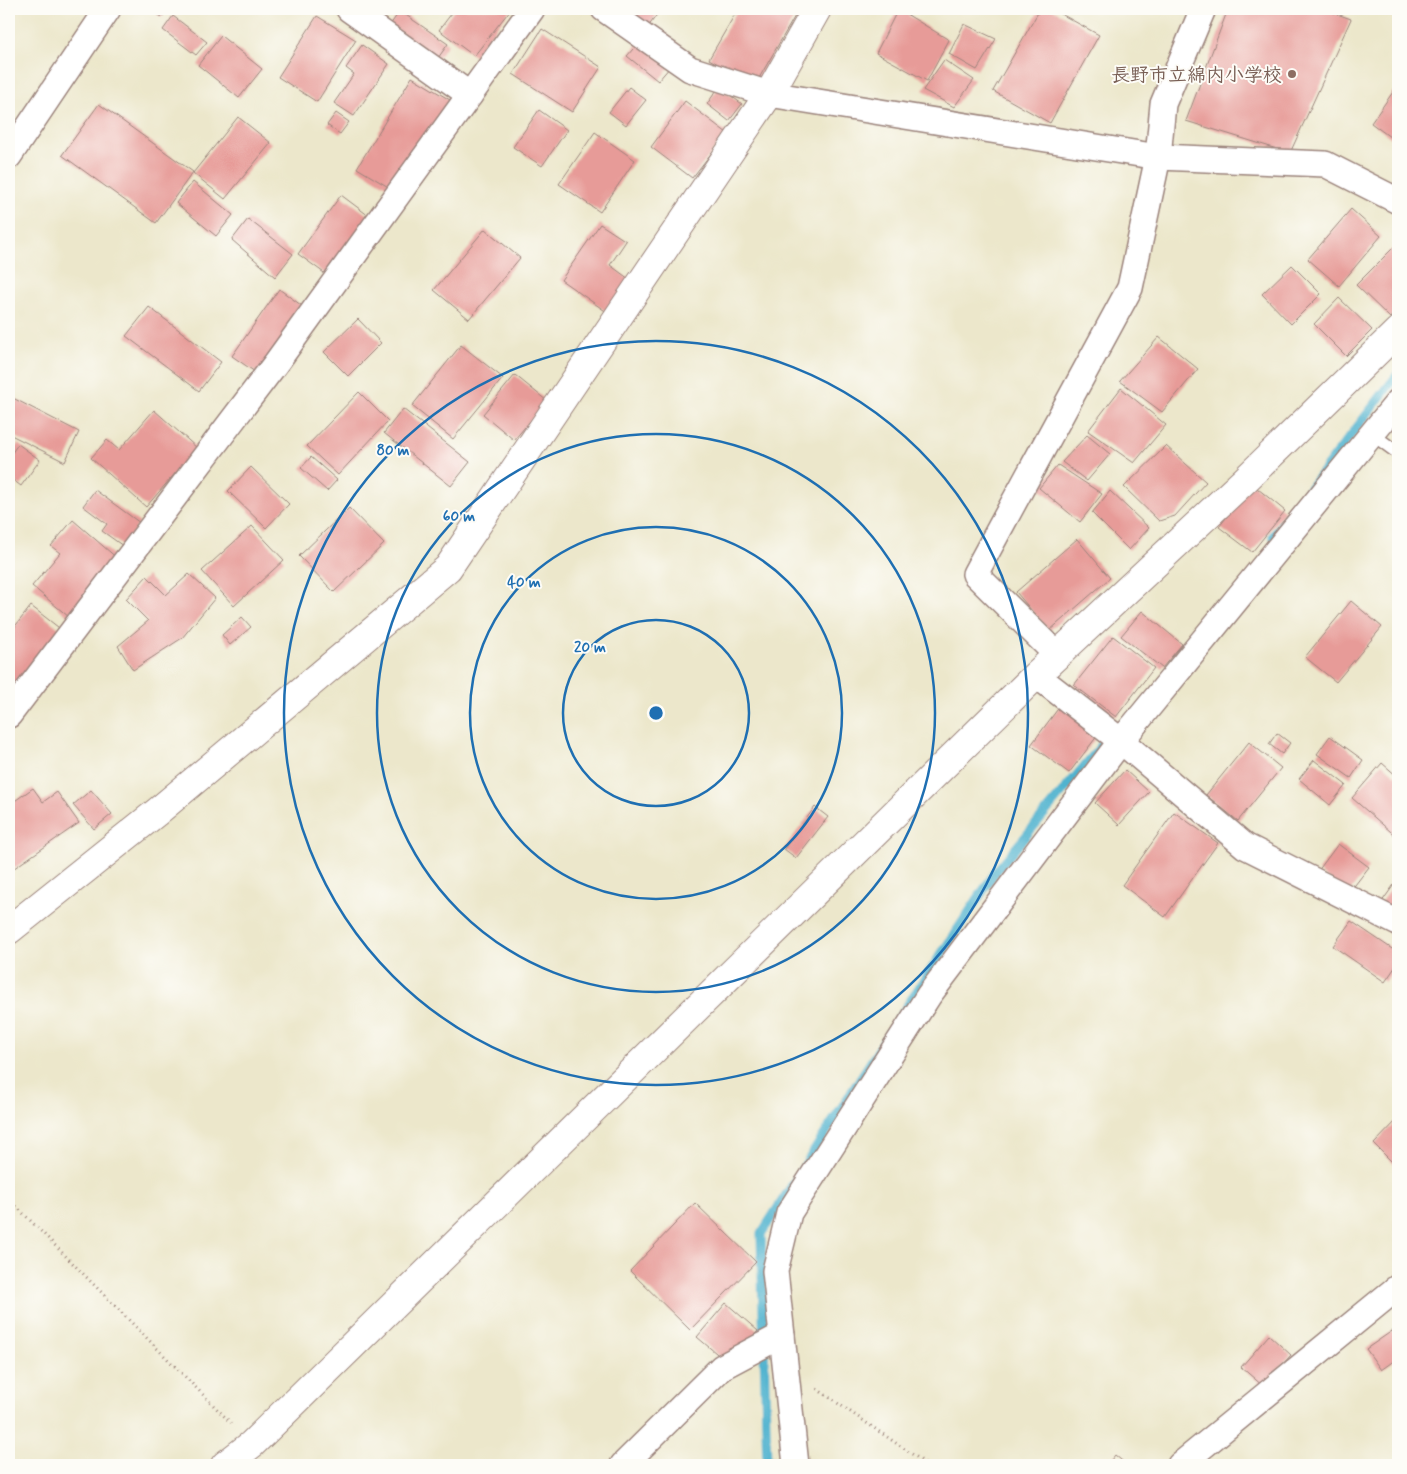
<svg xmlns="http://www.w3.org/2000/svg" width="1407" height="1474" viewBox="0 0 1407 1474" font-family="Mynerve,'Klee One',sans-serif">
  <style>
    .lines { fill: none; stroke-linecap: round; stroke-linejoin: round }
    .stream { stroke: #51b3cf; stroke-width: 9 }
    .building { fill: #e79b98 }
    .service-casing { stroke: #9b837b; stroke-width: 15 }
    .minor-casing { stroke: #9b837b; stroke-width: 28 }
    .tertiary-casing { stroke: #9b837b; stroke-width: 30 }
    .path { stroke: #9b837b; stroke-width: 3; stroke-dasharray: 1 4; stroke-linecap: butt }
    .service { stroke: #fff; stroke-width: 12 }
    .minor { stroke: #fff; stroke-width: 25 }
    .tertiary { stroke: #fff; stroke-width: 28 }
    .ring { fill: none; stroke: #1f6fb2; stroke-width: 2.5 }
    .education-dot { fill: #8d6e63; stroke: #fdfcf7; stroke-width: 2 }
    .labels { text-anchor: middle; stroke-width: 4; stroke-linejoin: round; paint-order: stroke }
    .education-label { font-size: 19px; font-weight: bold; fill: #785e54; stroke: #fdfcf7; text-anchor: end }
    .centre { fill: #1f6fb2; stroke: #fdfcf7; stroke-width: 2.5 }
    .ring-label { font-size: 15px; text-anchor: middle; font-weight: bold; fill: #1f6fb2; stroke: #fdfcf7; stroke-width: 4; stroke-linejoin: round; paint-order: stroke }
  </style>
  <rect width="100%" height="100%" fill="#fdfcf7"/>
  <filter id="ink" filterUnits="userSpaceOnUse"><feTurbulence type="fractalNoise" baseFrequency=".02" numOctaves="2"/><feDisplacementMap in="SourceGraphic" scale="10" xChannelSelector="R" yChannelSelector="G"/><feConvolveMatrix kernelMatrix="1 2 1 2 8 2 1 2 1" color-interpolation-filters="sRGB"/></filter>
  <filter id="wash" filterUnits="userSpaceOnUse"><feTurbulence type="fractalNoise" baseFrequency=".0096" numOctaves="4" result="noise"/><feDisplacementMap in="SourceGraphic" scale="20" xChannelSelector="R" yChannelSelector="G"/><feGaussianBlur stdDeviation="1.12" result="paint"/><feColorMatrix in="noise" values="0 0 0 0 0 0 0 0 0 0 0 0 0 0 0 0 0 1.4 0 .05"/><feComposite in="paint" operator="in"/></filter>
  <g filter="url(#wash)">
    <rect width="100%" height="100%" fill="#ece7cb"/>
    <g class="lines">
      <!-- stream -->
      <g class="stream">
        <path d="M1273 536 1398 374"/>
        <path d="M767 1465 761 1234 891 1030 994 874 1111 734"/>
      </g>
    </g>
    <g id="blocks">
      <!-- building -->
      <g class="building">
        <path d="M149 9H167L162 17Z"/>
        <path d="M455 9H511L474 56 439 30Z"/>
        <path d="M621 9H661L648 27Z"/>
        <path d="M738 9H799L755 85 709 59Z"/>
        <path d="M898 9 949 40 927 81 876 53Z"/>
        <path d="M1040 9H1052L1099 35 1050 123 993 91Z"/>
        <path d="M1228 9H1323L1351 19 1290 153 1186 121Z"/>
        <path d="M400 11 448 44 438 58 390 25Z"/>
        <path d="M173 16 207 42 196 55 163 30Z"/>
        <path d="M317 16 356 40 317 102 278 77Z"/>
        <path d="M964 24 996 39 977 70 949 54Z"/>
        <path d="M542 29 601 67 572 112 513 74Z"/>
        <path d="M221 36 262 69 239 98 198 65Z"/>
        <path d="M639 42 670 67 658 81 627 56Z"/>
        <path d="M362 45 389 64 354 116 334 103 354 74 346 68Z"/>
        <path d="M944 60 974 80 954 107 923 90Z"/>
        <path d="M412 77 450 100 395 191 357 168Z"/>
        <path d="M1398 85V134L1394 140 1371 123Z"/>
        <path d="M629 87 646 100 626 125 609 112Z"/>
        <path d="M719 87 742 104 729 121 707 104Z"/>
        <path d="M685 101 727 133 692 178 651 147Z"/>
        <path d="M99 104 193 172 156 223 62 155Z"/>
        <path d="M539 110 567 130 542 166 513 147Z"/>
        <path d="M336 113 349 122 340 134 327 125Z"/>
        <path d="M238 117 271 143 225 199 193 173Z"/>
        <path d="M595 132 635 160 600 212 559 184Z"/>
        <path d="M193 182 233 215 216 236 176 203Z"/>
        <path d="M341 195 373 219 331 278 298 254Z"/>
        <path d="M1351 209 1381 236 1339 286 1308 259Z"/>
        <path d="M248 219 293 254 275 277 232 240Z"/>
        <path d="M600 224 626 241 610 265 633 282 611 315 561 280Z"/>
        <path d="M485 229 520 258 469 319 434 290Z"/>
        <path d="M1394 247 1398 251V309L1390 318 1356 285Z"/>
        <path d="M1292 265 1321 294 1291 324 1262 294Z"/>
        <path d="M279 289 305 308 258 374 232 356Z"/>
        <path d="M1339 298 1372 330 1346 356 1314 324Z"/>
        <path d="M149 307 221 362 199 391 126 336Z"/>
        <path d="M358 319 381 343 348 376 324 352Z"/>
        <path d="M1159 337 1198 369 1162 412 1120 381Z"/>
        <path d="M461 345 503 378 453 439 412 406Z"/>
        <path d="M515 375 547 401 514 440 483 414Z"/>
        <path d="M1121 388 1166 425 1134 463 1088 431Z"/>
        <path d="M359 392 388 421 338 475 307 446Z"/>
        <path d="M9 396 79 432 65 462 9 434Z"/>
        <path d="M403 409 470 462 451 486 384 433Z"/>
        <path d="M154 410 197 448 146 507 91 458 107 440 119 450Z"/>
        <path d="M1087 435 1110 454 1087 481 1062 462Z"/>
        <path d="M18 444 40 460 21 486 9 477V457Z"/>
        <path d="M1166 446 1206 482 1175 516 1159 521 1124 487Z"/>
        <path d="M311 457 337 480 327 491 301 468Z"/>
        <path d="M1058 465 1102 494 1080 522 1039 488Z"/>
        <path d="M251 467 289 504 266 528 228 491Z"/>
        <path d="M1252 484 1285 511 1252 552 1219 527Z"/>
        <path d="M95 490 140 523 123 546 102 531 107 524 83 506Z"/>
        <path d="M1110 491 1149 528 1129 550 1092 513Z"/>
        <path d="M349 508 384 544 334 592 299 556Z"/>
        <path d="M73 520 118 559 69 617 32 586 60 553 51 546Z"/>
        <path d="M252 526 284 560 234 606 202 571Z"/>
        <path d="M1077 539 1110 578 1049 631 1016 592Z"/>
        <path d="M189 574 215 598 182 638 133 670 118 646 148 621 126 599 147 576 166 595Z"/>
        <path d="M1351 601 1382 627 1336 682 1305 657Z"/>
        <path d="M31 606 63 631 15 691 9 686V634Z"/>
        <path d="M1142 611 1182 644 1162 668 1121 636Z"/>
        <path d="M242 617 251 627 230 645 222 635Z"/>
        <path d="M1113 636 1154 668 1116 717 1074 685Z"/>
        <path d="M1063 702 1101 731 1069 773 1031 745Z"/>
        <path d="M1277 733 1290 743 1282 754 1269 744Z"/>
        <path d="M1330 736 1363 760 1351 778 1317 754Z"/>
        <path d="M1249 742 1281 768 1238 821 1206 795Z"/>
        <path d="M1314 760 1346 785 1330 805 1299 779Z"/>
        <path d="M1382 763 1398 777V838L1352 798Z"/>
        <path d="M1125 770 1149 792 1119 825 1095 803Z"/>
        <path d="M33 788 43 802 57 792 79 823 10 871 9 805Z"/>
        <path d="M91 790 112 814 94 829 73 805Z"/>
        <path d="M815 807 828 817 796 858 784 849Z"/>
        <path d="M1174 812 1218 843 1165 917 1122 885Z"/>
        <path d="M1338 844 1369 867 1348 894 1318 871Z"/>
        <path d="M1398 879V916L1381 903Z"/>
        <path d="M1351 921 1398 953V963L1385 982 1333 946Z"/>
        <path d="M1398 1119V1168L1374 1144Z"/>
        <path d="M695 1203 756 1262 690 1330 630 1271Z"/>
        <path d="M726 1303 758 1331 729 1364 697 1337Z"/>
        <path d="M1392 1331 1398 1339V1358L1381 1370 1366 1349Z"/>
        <path d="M1269 1335 1291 1355 1263 1386 1241 1367Z"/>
        <path d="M1115 1455 1127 1465H1107Z"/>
      </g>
    </g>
  </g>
  <g filter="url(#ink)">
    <use href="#blocks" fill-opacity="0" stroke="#9b837b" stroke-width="1"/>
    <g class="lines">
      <!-- service casing -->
      <g class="service-casing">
        <path id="service" d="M1372 434 1398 453"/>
      </g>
      <!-- minor casing -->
      <g class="minor-casing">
        <g id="minor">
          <path d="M349 9 470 95"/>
          <path d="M604 9 690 69 769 94 1158 157 1325 164 1398 201"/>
          <path d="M9 156 108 9"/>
          <path d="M1057 655 975 574 1130 288 1158 157 1163 104 1203 9"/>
          <path d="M1036 675 1121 741 1245 846 1398 923"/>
          <path d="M9 715 276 363 532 9"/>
          <path d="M623 1465 722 1367 782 1335"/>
          <path d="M796 1465 775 1271 789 1213 929 995 1121 741 1398 402"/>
          <path d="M1180 1465 1398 1287"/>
        </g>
      </g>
      <!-- tertiary casing -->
      <g class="tertiary-casing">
        <g id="tertiary">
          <path d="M9 930 157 812 448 568 769 94 817 9"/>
          <path d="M225 1465 252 1444 1036 675 1245 480 1398 331"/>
        </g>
      </g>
      <!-- path -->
      <g class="path">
        <path d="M9 1199 231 1423"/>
        <path d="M817 1389 928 1465"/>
      </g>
      <!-- service -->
      <use href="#service" class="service"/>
      <!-- minor -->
      <use href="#minor" class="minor"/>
      <!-- tertiary -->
      <use href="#tertiary" class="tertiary"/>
    </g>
  </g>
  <!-- distance rings -->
  <g class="ring">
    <circle cx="656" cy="713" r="93"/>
    <circle cx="656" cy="713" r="186"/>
    <circle cx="656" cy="713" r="279"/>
    <circle cx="656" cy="713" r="372"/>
  </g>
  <!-- markers -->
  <circle class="education-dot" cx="1292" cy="74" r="5"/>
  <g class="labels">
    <!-- education labels -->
    <g class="education-label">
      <text x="1282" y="81">長野市立綿内小学校</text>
    </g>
  </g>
  <circle cx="656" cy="713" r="8" class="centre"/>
  <g class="ring-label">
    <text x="393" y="455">80 m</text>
    <text x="459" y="521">60 m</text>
    <text x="524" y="587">40 m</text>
    <text x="590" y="652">20 m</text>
  </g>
  <!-- margin -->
  <rect width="1407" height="1474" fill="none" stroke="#fdfcf7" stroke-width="30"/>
</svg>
